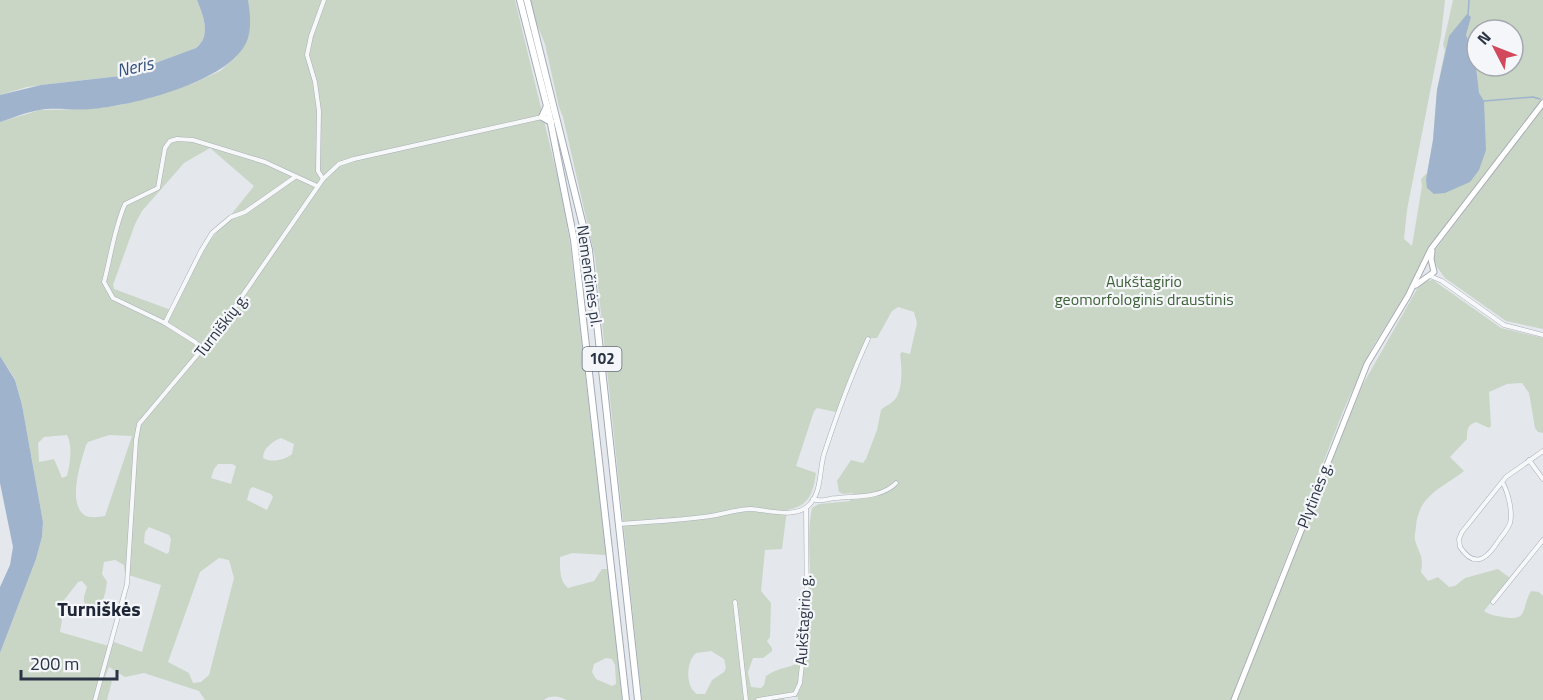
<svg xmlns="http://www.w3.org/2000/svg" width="1543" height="700" viewBox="0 0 1543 700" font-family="'Titillium Web',sans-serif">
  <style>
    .green { fill: #c9d6c5; fill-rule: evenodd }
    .water { fill: #9fb4cc }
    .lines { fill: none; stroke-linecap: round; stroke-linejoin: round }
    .stream { stroke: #9fb4cc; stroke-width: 1.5 }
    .street-casing { stroke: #a9aeb7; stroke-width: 5 }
    .secondary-casing { stroke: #a9aeb7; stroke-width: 7 }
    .primary-casing { stroke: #a3abb8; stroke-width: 8 }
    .street { stroke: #f7f8fa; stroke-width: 4 }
    .secondary { stroke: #fff; stroke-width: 5 }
    .primary { stroke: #fff; stroke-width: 6 }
    .labels { text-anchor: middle; stroke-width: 4.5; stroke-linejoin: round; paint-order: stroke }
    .shield { fill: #f4f6f9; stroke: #676e7b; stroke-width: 1.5 }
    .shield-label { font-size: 15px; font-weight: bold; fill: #2b3445 }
    .street-label { font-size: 16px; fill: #2b3445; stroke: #f4f6f9 }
    .park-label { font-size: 16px; fill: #3f6138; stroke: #f4f6f9 }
    .water-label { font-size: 18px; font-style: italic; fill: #34527a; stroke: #f4f6f9 }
    .quarter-label { font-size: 20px; font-weight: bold; fill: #1d2536; stroke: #f4f6f9 }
  </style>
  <rect width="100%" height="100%" fill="#e4e7ec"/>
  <!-- green -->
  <g class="green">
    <path d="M0 0H197C203 15 212 36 196 48L120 76 58 83 27 87 0 95Z"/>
    <path d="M248 0H515L560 187 570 243 606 555 572 553 560 557C560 567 559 581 568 588L594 581 602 569H608L622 700H566C561 696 549 695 544 700H205L199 691 144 673 125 677 109 667 105 677 112 681 107 700H0V653L36 559 42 537 43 522 22 405 15 379 0 356V122L40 110 90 109 120 105 192 84 220 71 236 57 249 33ZM210 148 254 186 209 242 171 310 114 289 113 285 135 224 142 211 184 163ZM67 435C73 446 70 464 67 476L62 478 54 459 39 462 38 443 44 437ZM109 435 132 436 105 516C99 517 91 518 86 516 66 505 81 462 86 445L88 442ZM281 438 294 444 292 454C285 460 271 463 263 458 263 448 273 441 281 438ZM218 464H232L236 466 231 484 211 478 214 469ZM253 487 271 494 273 497 267 510 247 500 250 489ZM149 527 169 535 171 539 169 552 167 554 144 543 145 532ZM219 558 229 560 234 578 209 675 201 682 193 683 189 673 168 662 200 572ZM115 560 124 565 125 574 161 585 142 652 114 642 112 647 60 632 62 620 58 608 78 582 82 581 87 587C86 591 83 597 84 601 86 613 98 609 102 602 105 596 106 588 107 582L102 574 104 562ZM606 658 612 659 615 665 616 684 612 686 596 679 592 672 594 664Z"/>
    <path d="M530 0H1445L1441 36 1407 210 1404 239 1412 246 1422 186 1421 179 1427 173 1433 140 1437 90 1445 50 1443 45 1453 0H1543V329L1506 321 1445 278 1437 267 1433 257 1436 249 1534 119 1530 116 1428 250 1413 283 1372 348 1344 409 1231 700H798V697H785L784 700H642L595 257 563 117 559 107 545 44 536 22ZM1477 30H1513V66H1477ZM898 307 914 312 917 323 910 354 902 352 900 354C902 366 903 388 896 398 892 404 886 405 881 410L877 430 866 459 863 463 851 460 837 481 839 492 843 494 853 493 850 501 819 504 812 508C807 532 810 554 810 578 810 605 808 632 805 659 794 668 780 666 766 676L764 685 761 688 751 687 748 672 753 658H763L772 651V648L767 641 770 637 771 603 761 591 765 550 782 549 787 510C809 506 813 494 816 473L796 466 814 411 817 408 836 412 866 338H877L892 311ZM711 651 724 659 726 668 724 672 712 680 705 694H697C685 687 686 662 696 653Z"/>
    <path d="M1433 280 1501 328 1543 338V433L1538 432 1535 428 1529 393 1522 383 1507 384 1489 392 1491 426 1489 428 1476 422C1467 425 1467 430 1467 439L1450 457 1464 471C1443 488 1419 494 1416 526 1416 530 1414 536 1415 540 1419 555 1424 554 1421 572L1428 581 1438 577 1449 587 1455 586 1465 578 1498 569 1510 578 1484 611C1490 615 1496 616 1503 617 1529 622 1521 608 1531 591L1539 592 1543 596V700H1236L1362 386 1417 289 1426 281Z"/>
  </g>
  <!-- water -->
  <g class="water">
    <path d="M197 0H248C250 13 252 28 247 41 230 82 131 106 91 109 74 111 56 107 40 110 26 112 13 118 0 122V95L41 85 120 76 196 48C212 36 203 15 197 0Z"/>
    <path d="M1467 14 1471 17 1466 35 1475 59 1479 93 1484 101 1486 150 1479 170 1470 182 1445 193 1434 194 1427 188 1426 180 1433 140 1437 90 1449 36Z"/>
    <path d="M0 356 15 380 22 405 43 522 42 537 36 559 0 653V587L10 565 13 547 0 483Z"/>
  </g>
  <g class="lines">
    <!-- stream -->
    <g class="stream">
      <path d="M1468 15 1469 0"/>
      <path d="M1484 101 1533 97 1540 99"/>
    </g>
    <!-- street casing -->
    <g class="street-casing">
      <g id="street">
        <path d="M323 179 318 171 319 111 315 82 307 55 311 36 324 0"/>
        <path d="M1430 276 1442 281 1504 325 1543 335"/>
        <path d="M165 323 201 251 212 233 231 217 245 212 295 177"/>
        <path d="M203 350 195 342 165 323 113 298 104 282C111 256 114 229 125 204L158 188 165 148 170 141 177 139 193 140 265 162 317 186"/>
        <path d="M1529 460 1543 479"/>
        <path d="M1502 482C1508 491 1513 512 1510 523 1508 529 1503 535 1499 540 1489 556 1476 571 1460 547L1459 539 1462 532 1506 477 1543 451"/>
        <path d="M813 499C821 503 828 498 837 498 856 496 882 498 896 483"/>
        <path d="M620 524C650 522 681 520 711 516 724 514 737 509 751 509 768 510 795 519 809 505 822 492 819 471 824 454 837 414 851 376 868 339"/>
        <path d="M735 602 746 700"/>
        <path d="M1493 602 1543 540"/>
        <path d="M95 700 127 584 136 440 139 424 220 328 323 179 339 164 354 159 542 117"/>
        <path d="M758 700 795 694 800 683 807 616 806 508"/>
      </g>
    </g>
    <!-- secondary casing -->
    <g class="secondary-casing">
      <g id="secondary">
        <path d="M1416 285 1434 272 1431 259 1432 251"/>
        <path d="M1234 700 1367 364 1408 296 1431 249 1543 103"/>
      </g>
    </g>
    <!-- primary casing -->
    <g class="primary-casing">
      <g id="primary">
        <path d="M520 0 549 114 574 240 626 700"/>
        <path d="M527 0 589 250 638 700"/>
        <path d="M547 106 542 117 551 122"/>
      </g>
    </g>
    <!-- street -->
    <use href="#street" class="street"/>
    <!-- secondary -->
    <use href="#secondary" class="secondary"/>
    <!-- primary -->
    <use href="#primary" class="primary"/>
  </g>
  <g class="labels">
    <!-- shield labels -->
    <rect class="shield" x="582.5" y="347" width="39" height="24" rx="4.5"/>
    <g class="shield-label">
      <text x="602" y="364">102</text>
    </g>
    <!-- street labels -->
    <g class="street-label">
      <text transform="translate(590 276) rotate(82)" y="6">Nemenčinės pl.</text>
      <text transform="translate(221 325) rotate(-52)" y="6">Turniškių g.</text>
      <text transform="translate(1314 495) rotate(-69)" y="6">Plytinės g.</text>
      <text transform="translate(803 620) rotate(-87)" y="6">Aukštagirio g.</text>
    </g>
    <!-- park labels -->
    <g class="park-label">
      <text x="1144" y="287">Aukštagirio<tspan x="1144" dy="18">geomorfologinis draustinis</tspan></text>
    </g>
    <!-- water labels -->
    <g class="water-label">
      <text transform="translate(135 67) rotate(-13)" y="6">Neris</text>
    </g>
    <!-- quarter labels -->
    <g class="quarter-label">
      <text x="99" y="616">Turniškės</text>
    </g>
  </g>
  <!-- north arrow -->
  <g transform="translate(1495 48) rotate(312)"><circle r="28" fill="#f4f6f9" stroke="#a4a8b1" stroke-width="1.5"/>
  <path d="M0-4.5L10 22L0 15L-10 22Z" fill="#d1495b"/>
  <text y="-9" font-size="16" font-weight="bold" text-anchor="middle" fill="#2b3445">N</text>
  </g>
  <!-- scale -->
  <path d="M21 670v9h96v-9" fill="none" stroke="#2b3445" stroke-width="3"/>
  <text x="30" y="670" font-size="18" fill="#2b3445" stroke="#f4f6f9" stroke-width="4.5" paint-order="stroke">200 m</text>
</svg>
